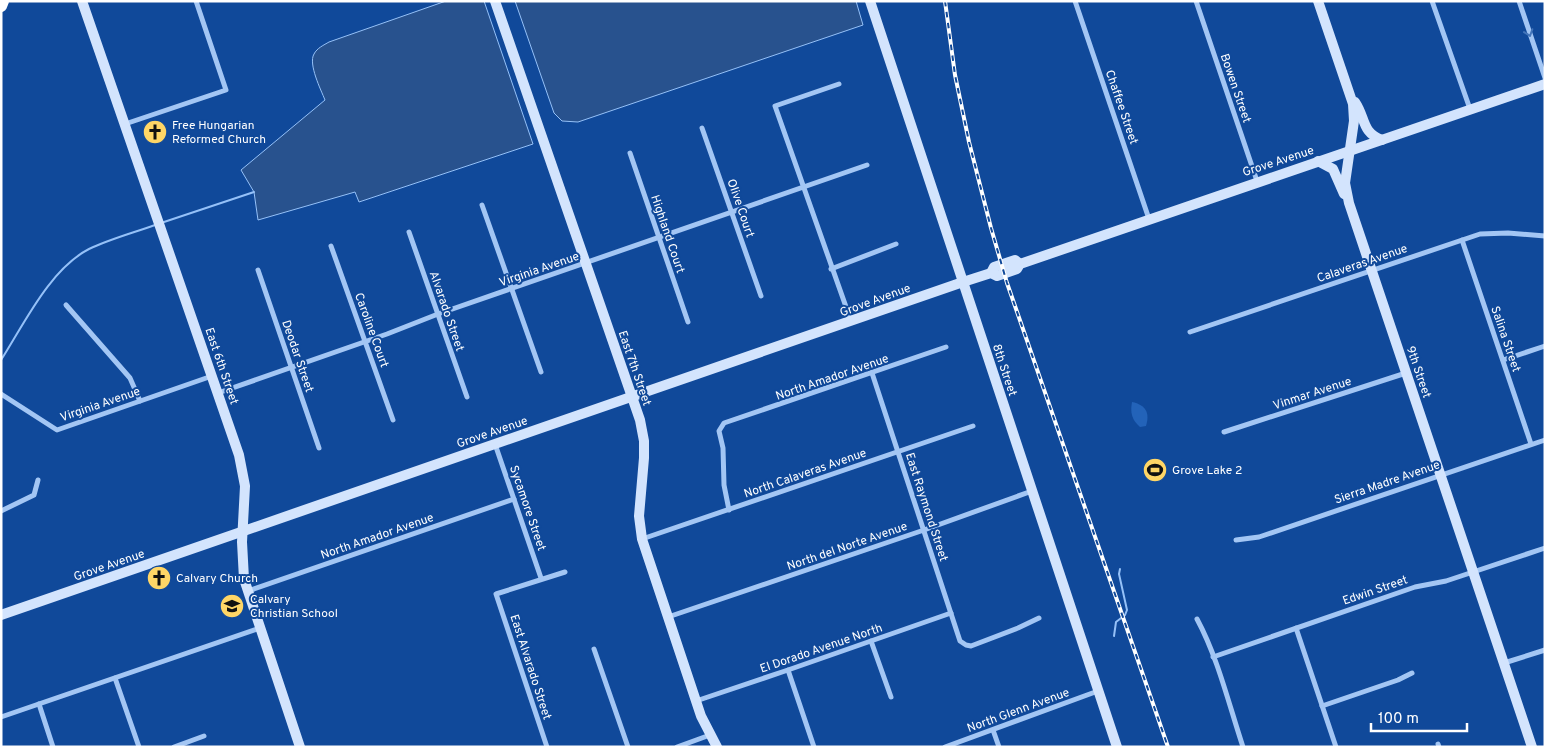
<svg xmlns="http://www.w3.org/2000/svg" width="1546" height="748" viewBox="0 0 1546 748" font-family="Overpass,sans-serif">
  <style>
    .green { fill: #2363b9 }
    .water { fill: #28528e; stroke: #95c1f8 }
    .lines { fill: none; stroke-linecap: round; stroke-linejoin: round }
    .stream { stroke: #95c1f8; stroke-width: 2 }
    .street { stroke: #a3c6f4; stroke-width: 5 }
    .secondary { stroke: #d3e4fd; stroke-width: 10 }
    .highway { stroke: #fff; stroke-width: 12 }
    .rail-casing { stroke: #fff; stroke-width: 4 }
    .rail { stroke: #10499a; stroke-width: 2; stroke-dasharray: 5.5; stroke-linecap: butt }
    .oneway { stroke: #4375ba }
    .labels { text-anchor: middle; stroke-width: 4; stroke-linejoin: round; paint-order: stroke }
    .street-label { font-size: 12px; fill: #fff; stroke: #10499a }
    .poi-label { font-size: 12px; fill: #fff; stroke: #10499a; text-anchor: start }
  </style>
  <rect width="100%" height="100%" fill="#10499a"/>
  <!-- green -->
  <path class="green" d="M1132 402C1146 405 1150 413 1146 426L1140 427C1132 420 1130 413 1132 402Z"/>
  <!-- water -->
  <g class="water">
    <path d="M446 1H484L533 144 359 202 355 192 258 220 254 192 241 170 325 100C321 90 308 64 314 54 317 48 324 45 329 42Z"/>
    <path d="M515 1H856L863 25 578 122 562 121 554 113Z"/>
  </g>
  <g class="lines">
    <!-- stream -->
    <g class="stream">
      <path d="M161 223 254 192"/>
      <path d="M1 360C24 324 50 269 89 249 110 239 133 233 155 225"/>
      <path d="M1114 636 1116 622 1125 615 1127 610 1119 574 1120 569"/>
    </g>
    <!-- street -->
    <g class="street">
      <path d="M1075 1 1149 219"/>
      <path d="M1196 1 1257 181"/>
      <path d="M1432 1 1470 109"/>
      <path d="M1519 1 1545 78"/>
      <path d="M839 84 775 106 851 321"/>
      <path d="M125 124 226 90 196 1"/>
      <path d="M702 128 761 296"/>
      <path d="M630 153 688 322"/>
      <path d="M482 205 541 372"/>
      <path d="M409 232 467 397"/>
      <path d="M1462 240 1531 444"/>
      <path d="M331 246 393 420"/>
      <path d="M831 269 896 244"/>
      <path d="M258 270 319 448"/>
      <path d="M66 305 130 378 140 401"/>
      <path d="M1190 332 1480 234 1508 233 1545 236"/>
      <path d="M1503 360 1545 346"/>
      <path d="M872 373 960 641 966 645 971 646 1018 628 1039 618"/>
      <path d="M218 393 387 334 438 314 867 165"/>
      <path d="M1 394 57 430 212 376"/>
      <path d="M1224 432 1406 373"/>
      <path d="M495 444 541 578"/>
      <path d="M729 510 724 485 723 448 719 431 724 423 946 347"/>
      <path d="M1 511 34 495 38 480"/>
      <path d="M642 539 973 426"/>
      <path d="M1236 540 1259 537 1545 440"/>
      <path d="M248 591 514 499"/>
      <path d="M668 617 924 530 1032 491"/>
      <path d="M1197 619C1218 658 1229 705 1243 747"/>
      <path d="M1296 628 1336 747"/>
      <path d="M871 641 891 697"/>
      <path d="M594 649 628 747"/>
      <path d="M1213 657 1415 587 1446 581 1545 548"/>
      <path d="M1504 663 1545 650"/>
      <path d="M788 670 814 747"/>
      <path d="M115 678 139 747"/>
      <path d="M696 701 788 670 951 613"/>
      <path d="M39 704 53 747"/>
      <path d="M1322 706 1398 680 1412 673"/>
      <path d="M1 717 260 628"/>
      <path d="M993 730 999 747"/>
      <path d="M1438 744 1439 747"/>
      <path d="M174 747 204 736"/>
      <path d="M547 747 496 594 565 572"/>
      <path d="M677 747 710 735"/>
      <path d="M945 747 1098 691"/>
    </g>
    <!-- secondary -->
    <g class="secondary">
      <path d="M82 1 239 455 245 486 242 542 244 579 300 747"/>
      <path d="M495 1 640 420 644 441V458L639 516 642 539 701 716 717 747"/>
      <path d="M870 1 1117 747"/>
      <path d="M1318 1 1353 104 1354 121 1345 183 1349 203 1532 747"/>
      <path d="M1355 102C1366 118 1361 132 1382 140"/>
      <path d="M1318 161 1333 169 1344 194"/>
      <path d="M991 273 994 267 1015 260 1020 264"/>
      <path d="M1 615 963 282 991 273 997 276 1017 269 1020 264 1545 84"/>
    </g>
    <!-- highway -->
    <path class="highway" d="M1 6 3 1"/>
    <!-- rail casing -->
    <g class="rail-casing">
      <path id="rail" d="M945 1 955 75 969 142 991 228 1007 283 1168 747"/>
    </g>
    <!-- rail -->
    <use href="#rail" class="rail"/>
  </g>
  <!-- one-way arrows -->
  <defs><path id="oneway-chevron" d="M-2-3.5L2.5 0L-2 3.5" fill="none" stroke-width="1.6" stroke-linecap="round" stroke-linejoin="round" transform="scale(1.25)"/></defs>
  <use class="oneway" href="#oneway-chevron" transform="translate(1529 33) rotate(71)"/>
  <!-- icons -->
  <defs>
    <g id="church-disc" transform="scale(1.25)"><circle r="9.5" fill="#ffd666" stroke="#10499a"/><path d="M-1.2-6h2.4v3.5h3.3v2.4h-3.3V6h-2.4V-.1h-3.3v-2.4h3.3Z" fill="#111"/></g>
    <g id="stadium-disc" transform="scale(1.25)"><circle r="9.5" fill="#ffd666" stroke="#10499a"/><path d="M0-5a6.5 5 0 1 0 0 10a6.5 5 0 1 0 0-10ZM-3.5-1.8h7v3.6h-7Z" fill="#111"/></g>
    <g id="school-disc" transform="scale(1.25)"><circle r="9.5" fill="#ffd666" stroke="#10499a"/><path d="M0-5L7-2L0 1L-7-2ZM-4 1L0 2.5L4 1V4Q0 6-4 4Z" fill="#111"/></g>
  </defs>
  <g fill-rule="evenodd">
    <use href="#church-disc" x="155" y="132"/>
    <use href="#stadium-disc" x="1155" y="470"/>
    <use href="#church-disc" x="159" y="578"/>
    <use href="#school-disc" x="232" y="606"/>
  </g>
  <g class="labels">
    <!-- street labels -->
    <g class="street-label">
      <text transform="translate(1236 88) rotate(71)" y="4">Bowen Street</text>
      <text transform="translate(1122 107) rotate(71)" y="4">Chaffee Street</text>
      <text transform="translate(1278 161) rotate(-18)" y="4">Grove Avenue</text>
      <text transform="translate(741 208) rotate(71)" y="4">Olive Court</text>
      <text transform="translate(668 234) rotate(71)" y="4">Highland Court</text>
      <text transform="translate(1362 263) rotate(-19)" y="4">Calaveras Avenue</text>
      <text transform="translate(539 269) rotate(-19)" y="4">Virginia Avenue</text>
      <text transform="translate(875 300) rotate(-20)" y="4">Grove Avenue</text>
      <text transform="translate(447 311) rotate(71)" y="4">Alvarado Street</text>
      <text transform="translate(372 330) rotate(70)" y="4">Caroline Court</text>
      <text transform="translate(1506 339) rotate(71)" y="4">Salina Street</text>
      <text transform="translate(298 356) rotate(71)" y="4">Deodar Street</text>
      <text transform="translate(222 366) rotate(71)" y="4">East 6th Street</text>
      <text transform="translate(635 368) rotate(71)" y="4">East 7th Street</text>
      <text transform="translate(1005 370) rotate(72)" y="4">8th Street</text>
      <text transform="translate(1419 372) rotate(71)" y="4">9th Street</text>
      <text transform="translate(832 377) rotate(-19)" y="4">North Amador Avenue</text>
      <text transform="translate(1312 393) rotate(-18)" y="4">Vinmar Avenue</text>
      <text transform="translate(100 404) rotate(-19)" y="4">Virginia Avenue</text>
      <text transform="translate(492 432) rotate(-19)" y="4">Grove Avenue</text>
      <text transform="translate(805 473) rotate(-19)" y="4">North Calaveras Avenue</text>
      <text transform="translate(1387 482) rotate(-19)" y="4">Sierra Madre Avenue</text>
      <text transform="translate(927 507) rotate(72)" y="4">East Raymond Street</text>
      <text transform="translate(528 508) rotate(71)" y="4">Sycamore Street</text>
      <text transform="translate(377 536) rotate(-19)" y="4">North Amador Avenue</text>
      <text transform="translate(847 546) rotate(-19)" y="4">North del Norte Avenue</text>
      <text transform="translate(109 565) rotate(-19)" y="4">Grove Avenue</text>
      <text transform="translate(1375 590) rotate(-19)" y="4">Edwin Street</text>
      <text transform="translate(821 648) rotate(-19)" y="4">El Dorado Avenue North</text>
      <text transform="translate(531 667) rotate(72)" y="4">East Alvarado Street</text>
      <text transform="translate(1018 710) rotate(-20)" y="4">North Glenn Avenue</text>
    </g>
    <!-- poi labels -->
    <g class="poi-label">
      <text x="172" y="129">Free Hungarian<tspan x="172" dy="14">Reformed Church</tspan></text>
      <text x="1172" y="474">Grove Lake 2</text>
      <text x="176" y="582">Calvary Church</text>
      <text x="250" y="603">Calvary<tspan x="250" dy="14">Christian School</tspan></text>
    </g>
  </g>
  <!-- border -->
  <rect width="1546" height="748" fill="none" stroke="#ffffff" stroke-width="5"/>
  <!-- scale -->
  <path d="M1371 723v8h96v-8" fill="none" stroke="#ffffff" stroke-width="2.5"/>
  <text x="1378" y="723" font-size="15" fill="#ffffff" stroke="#10499a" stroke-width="4" paint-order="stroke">100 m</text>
</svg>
